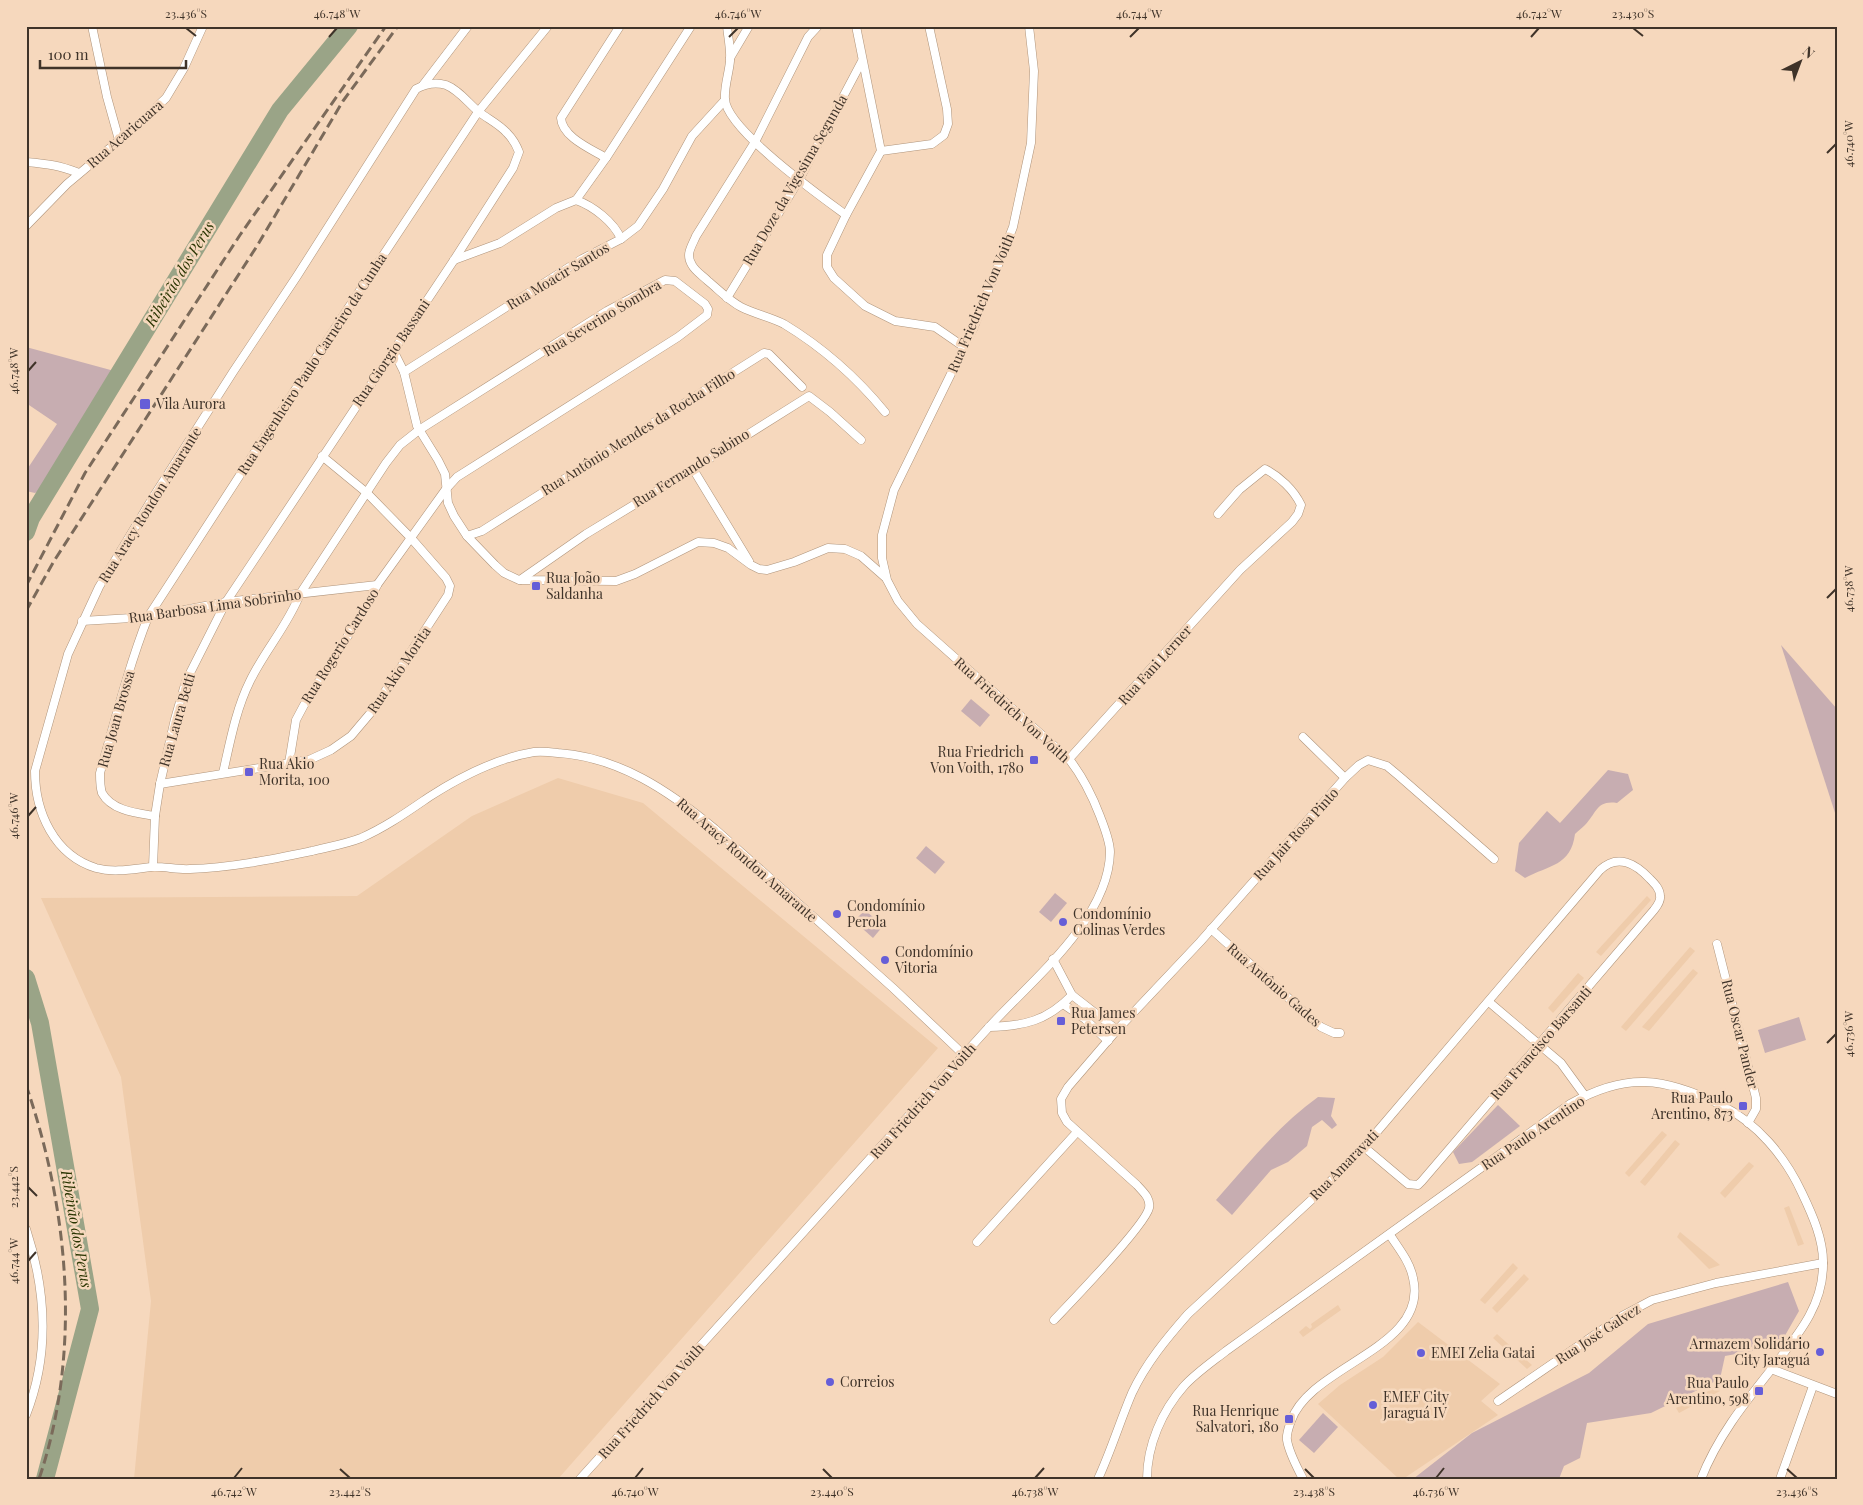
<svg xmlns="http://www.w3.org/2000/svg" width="1863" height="1505" viewBox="0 0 1863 1505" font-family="'Playfair Display',serif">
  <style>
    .built { fill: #efccab }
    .green { fill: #c7adb1 }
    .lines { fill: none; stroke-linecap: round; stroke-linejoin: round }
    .river { stroke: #9aa487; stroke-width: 18 }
    .minor-casing { stroke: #af947b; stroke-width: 9 }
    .minor { stroke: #fff; stroke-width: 8 }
    .rail { stroke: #7b6a5a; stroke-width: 3; stroke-dasharray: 10 5; stroke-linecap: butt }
    .ticks { fill: none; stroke: #3f3329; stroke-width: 2 }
    .poi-dot { fill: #665ed7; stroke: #f6d8bd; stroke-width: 2 }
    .labels { text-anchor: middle; stroke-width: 5; stroke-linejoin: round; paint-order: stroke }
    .street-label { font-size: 14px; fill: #3f3329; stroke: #f6d8bd }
    .poi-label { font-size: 14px; fill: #3f3329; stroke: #f6d8bd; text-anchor: start }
    .water-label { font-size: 15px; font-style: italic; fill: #2a3502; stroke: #f6d8bd }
    .neatline { fill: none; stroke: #3f3329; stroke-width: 2 }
    .ticks-label { font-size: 12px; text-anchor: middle; fill: #3f3329 }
  </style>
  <rect width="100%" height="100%" fill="#f6d8bd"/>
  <!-- built -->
  <g class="built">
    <path d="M558 778 643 803 938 1048 558 1479H134L151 1301 121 1077 41 898 357 896 472 816Z"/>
    <path d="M1647 896 1651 900 1601 956 1596 952Z"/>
    <path d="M1690 947 1695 951 1626 1031 1621 1027Z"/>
    <path d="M1693 969 1698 973 1649 1031 1642 1027Z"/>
    <path d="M1578 973 1584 978 1553 1013 1548 1008Z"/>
    <path d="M1662 1131 1667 1135 1629 1177 1625 1173Z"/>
    <path d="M1675 1140 1680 1144 1645 1186 1640 1182Z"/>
    <path d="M1749 1162 1754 1166 1725 1198 1720 1193Z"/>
    <path d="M1789 1206 1804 1244 1798 1246 1784 1208Z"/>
    <path d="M1680 1232 1720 1265 1709 1269 1677 1237Z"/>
    <path d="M1513 1263 1518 1268 1485 1304 1480 1300Z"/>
    <path d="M1524 1274 1529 1279 1497 1313 1492 1308Z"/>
    <path d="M1338 1305 1341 1310 1303 1337 1299 1332 1306 1326 1310 1329 1312 1327 1311 1324Z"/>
    <path d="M1418 1322 1500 1384 1481 1401 1498 1415 1403 1479H1399L1318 1404 1340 1385 1383 1357Z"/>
    <path d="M1497 1334 1532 1365 1527 1369 1493 1338Z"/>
    <path d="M1716 1387 1720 1391 1679 1413 1676 1408Z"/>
  </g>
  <!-- green -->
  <g class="green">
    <path d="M26 347 118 372 41 490 35 493 26 491V471L57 424 26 403Z"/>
    <path d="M1781 645 1837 709V819Z"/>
    <path d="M971 699 990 715 980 727 961 711Z"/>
    <path d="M1608 770 1628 774 1633 790 1617 803C1596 800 1597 813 1585 825 1582 828 1578 831 1575 834 1571 866 1549 865 1525 878L1515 871 1519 843 1547 811 1560 823Z"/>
    <path d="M926 846 945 862 935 874 916 858Z"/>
    <path d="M1055 893 1067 903 1051 922 1039 912Z"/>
    <path d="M865 910 883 926 873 938 854 921Z"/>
    <path d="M1799 1017 1806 1040 1765 1053 1758 1030Z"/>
    <path d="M1318 1097 1335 1098 1331 1116 1337 1125 1332 1129 1322 1120 1312 1127 1307 1146 1288 1162 1271 1170 1232 1215 1216 1200C1248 1164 1279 1125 1318 1097Z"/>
    <path d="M1498 1105 1520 1126 1472 1162 1459 1164 1453 1152Z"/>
    <path d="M1788 1282 1799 1311 1779 1346 1725 1356 1720 1379 1651 1413 1587 1423 1580 1458 1564 1466 1559 1479H1413L1472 1433 1589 1373 1648 1324Z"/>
    <path d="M1323 1413 1338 1427 1314 1453 1299 1440Z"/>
  </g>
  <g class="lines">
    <!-- river -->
    <g class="river">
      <path d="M26 532 31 518 280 110 349 26"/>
      <path d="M26 978 40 1023 90 1309 45 1479"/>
    </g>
    <!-- minor casing -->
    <g class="minor-casing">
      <g id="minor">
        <path d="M92 26 107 97 119 140"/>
        <path d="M727 26C728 37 731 50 730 61 729 73 724 87 725 99 726 129 820 196 846 215"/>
        <path d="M818 26 808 37 755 142 696 236C692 246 685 254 692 265 695 271 703 276 708 281 719 290 728 300 741 307 755 314 770 317 784 324 822 347 857 378 885 412"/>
        <path d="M856 26 881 151 846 215 827 255V267L834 278 865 306 895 321 935 327 964 347"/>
        <path d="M730 58 749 26"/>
        <path d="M423 85 468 26"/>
        <path d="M881 151 932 144 944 135 948 124 947 109 929 26"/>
        <path d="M606 158C591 149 562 137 561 118L620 26"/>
        <path d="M26 162C48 164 58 165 79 173"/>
        <path d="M576 200 606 158 691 26"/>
        <path d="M26 226 67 184 135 127 166 98 184 68 203 26"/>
        <path d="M621 239 638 226 663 189 692 136 725 100"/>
        <path d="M727 298 799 180 862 61"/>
        <path d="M393 350 404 372 417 426 438 460 445 474 448 503 454 516 467 536 495 565 504 573 519 580 616 581 635 574 698 542 714 543 728 548 751 565 759 569 767 570 794 562 828 548 845 549 861 556 886 578"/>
        <path d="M404 372 582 259 621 239C614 222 593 206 576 200L556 208 500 243 454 260"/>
        <path d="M693 469 749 561"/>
        <path d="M467 536 482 531 764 353 769 354 802 387"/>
        <path d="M520 580 586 534 693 469 809 396 830 412 861 440"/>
        <path d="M82 621 148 617 226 602 377 585"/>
        <path d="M1303 737 1345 778"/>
        <path d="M1069 759 1240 570 1292 522 1298 514 1301 505C1294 490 1279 476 1265 469L1239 490 1218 514"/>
        <path d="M223 773C230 742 236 709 250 681 265 650 288 625 300 594L386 463 400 445 419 430 607 311 665 280 675 281 705 304 708 309 707 315 678 337 457 477 446 489 377 585 368 604 304 705 296 720 289 763"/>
        <path d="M160 784 309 760 331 750 351 736 373 710 448 595 450 586 446 578 411 538 367 493 322 456"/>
        <path d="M155 816C137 813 112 811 102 793 100 787 100 779 100 773 115 721 128 668 148 617L343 316 478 112 548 26"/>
        <path d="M153 867 155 816 160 784 175 719 186 681 226 602 454 260 513 168 519 152C516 144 513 139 507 133 499 124 488 119 479 112 468 103 459 90 446 85 436 82 425 84 416 89L297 276 233 372 152 499 99 587 68 654 35 771C35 812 54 855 96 868 114 873 133 869 151 867 164 866 177 870 190 869 230 868 273 859 312 851 328 847 346 844 361 838 386 827 407 812 429 797 460 777 498 758 534 752 541 751 550 752 558 753 619 757 669 791 715 829L893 988 964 1055"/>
        <path d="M1211 929 1321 1027 1334 1033H1340"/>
        <path d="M1717 944 1756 1098V1109L1748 1123"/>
        <path d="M1053 959 1072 995 1117 1030"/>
        <path d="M1489 1002 1561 1063 1585 1096"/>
        <path d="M1063 1004 1085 1019 1108 1041"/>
        <path d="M989 1027C1024 1026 1047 1021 1072 995"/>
        <path d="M26 1229C46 1290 50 1354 26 1415"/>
        <path d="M977 1242 1077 1132"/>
        <path d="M1054 1320C1071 1302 1145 1226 1149 1208 1151 1198 1143 1192 1137 1185L1067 1122 1062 1113 1061 1099 1068 1087 1117 1030 1200 942 1345 778 1359 765 1368 760 1387 766 1399 776 1494 859"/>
        <path d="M1771 1369 1837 1394"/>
        <path d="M1498 1401 1622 1316 1652 1300 1716 1283 1823 1263"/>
        <path d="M580 1479 989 1027C1031 981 1109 919 1110 852 1110 841 1104 827 1100 816 1092 795 1083 777 1069 759L917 624 898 601 887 580 882 558V535L894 490 973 329 1013 227 1031 143 1034 71 1029 26"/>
        <path d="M1098 1479C1111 1451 1120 1421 1132 1393 1146 1363 1167 1338 1188 1314L1321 1191 1364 1147 1600 870C1618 853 1636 864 1650 879 1655 884 1660 889 1660 896 1661 901 1657 906 1654 910L1422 1181 1418 1185 1408 1184 1364 1147"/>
        <path d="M1147 1479C1147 1445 1162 1411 1184 1386 1196 1373 1212 1362 1226 1351L1570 1104C1626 1072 1664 1077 1721 1105 1757 1123 1785 1156 1802 1193 1812 1214 1824 1240 1823 1265 1823 1308 1795 1338 1770 1371 1743 1405 1717 1438 1701 1479"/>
        <path d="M1303 1479C1297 1467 1289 1453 1287 1440 1286 1434 1289 1427 1291 1421 1310 1365 1430 1348 1413 1278 1410 1262 1399 1249 1390 1235"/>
        <path d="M1780 1479 1813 1386"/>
      </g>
    </g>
    <!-- minor -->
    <use href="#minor" class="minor"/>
    <!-- rail -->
    <g class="rail">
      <path d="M26 586 85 473 240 235 386 26"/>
      <path d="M26 611 54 561 257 246 343 101 398 26"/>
      <path d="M26 1085C69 1210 82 1352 39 1479"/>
    </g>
  </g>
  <!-- ticks -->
  <path class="ticks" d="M186 28 196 36M1633 28 1643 36M329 37 337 28M729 37 738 28M1130 37 1139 28M1531 37 1539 28M1827 153 1836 144M28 371 36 362M1827 598 1836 589M28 816 36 807M1827 1043 1836 1034M28 1187 37 1196M28 1261 36 1252M340 1469 350 1478M823 1469 832 1478M1305 1469 1314 1478M1787 1469 1797 1478M234 1478 242 1468M635 1478 643 1468M1035 1478 1044 1468M1436 1478 1444 1468"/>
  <!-- markers -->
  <g class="poi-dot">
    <rect x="139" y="398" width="12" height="12" rx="2.5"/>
    <rect x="531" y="581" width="10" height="10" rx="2.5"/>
    <rect x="1029" y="755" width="10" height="10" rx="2.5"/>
    <rect x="244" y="767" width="10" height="10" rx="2.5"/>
    <circle cx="837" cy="914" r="5"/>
    <circle cx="1063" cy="922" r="5"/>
    <circle cx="885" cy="960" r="5"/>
    <rect x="1056" y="1016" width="10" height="10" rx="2.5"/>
    <rect x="1738" y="1101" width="10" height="10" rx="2.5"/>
    <circle cx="1820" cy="1352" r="5"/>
    <circle cx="1421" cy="1353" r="5"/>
    <circle cx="830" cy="1382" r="5"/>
    <rect x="1754" y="1386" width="10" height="10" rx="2.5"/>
    <circle cx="1373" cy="1405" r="5"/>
    <rect x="1284" y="1414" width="10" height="10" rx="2.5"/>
  </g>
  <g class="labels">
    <!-- street labels -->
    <g class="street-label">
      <text transform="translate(125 134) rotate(-41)" y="5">Rua Acaricuara</text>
      <text transform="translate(795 180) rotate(-60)" y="5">Rua Doze da Vigesima Segunda</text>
      <text transform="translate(558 276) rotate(-31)" y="5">Rua Moacir Santos</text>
      <text transform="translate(981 303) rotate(-67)" y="5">Rua Friedrich Von Voith</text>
      <text transform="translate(602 318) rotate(-31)" y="5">Rua Severino Sombra</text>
      <text transform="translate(391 353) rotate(-56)" y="5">Rua Giorgio Bassani</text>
      <text transform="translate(312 364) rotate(-57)" y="5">Rua Engenheiro Paulo Carneiro da Cunha</text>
      <text transform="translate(638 432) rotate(-32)" y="5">Rua Antônio Mendes da Rocha Filho</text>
      <text transform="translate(691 468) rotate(-32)" y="5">Rua Fernando Sabino</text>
      <text transform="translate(150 505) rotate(-58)" y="5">Rua Aracy Rondon Amarante</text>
      <text transform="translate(215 606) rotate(-8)" y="5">Rua Barbosa Lima Sobrinho</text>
      <text transform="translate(340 646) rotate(-58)" y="5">Rua Rogerio Cardoso</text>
      <text transform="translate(1155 665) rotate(-48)" y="5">Rua Fani Lerner</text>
      <text transform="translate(399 670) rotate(-56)" y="5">Rua Akio Morita</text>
      <text transform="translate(1012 710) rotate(42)" y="5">Rua Friedrich Von Voith</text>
      <text transform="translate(116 719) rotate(-74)" y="5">Rua Joan Brossa</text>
      <text transform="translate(177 720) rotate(-74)" y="5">Rua Laura Betti</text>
      <text transform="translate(1296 834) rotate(-48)" y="5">Rua Jair Rosa Pinto</text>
      <text transform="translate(747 860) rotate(41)" y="5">Rua Aracy Rondon Amarante</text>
      <text transform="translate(1274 985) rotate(41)" y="5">Rua Antônio Gades</text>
      <text transform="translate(1740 1034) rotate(76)" y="5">Rua Oscar Pander</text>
      <text transform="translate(1541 1043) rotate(-49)" y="5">Rua Francisco Barsanti</text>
      <text transform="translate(923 1101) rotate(-48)" y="5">Rua Friedrich Von Voith</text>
      <text transform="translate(1533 1133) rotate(-34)" y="5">Rua Paulo Arentino</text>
      <text transform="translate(1344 1165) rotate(-46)" y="5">Rua Amaravati</text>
      <text transform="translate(1598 1334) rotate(-33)" y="5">Rua José Galvez</text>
      <text transform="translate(651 1401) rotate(-48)" y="5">Rua Friedrich Von Voith</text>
    </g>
    <!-- poi labels -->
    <g class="poi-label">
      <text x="156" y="409">Vila Aurora</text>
      <text x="546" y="583">Rua João<tspan x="546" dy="16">Saldanha</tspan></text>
      <text x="1024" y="757" text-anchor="end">Rua Friedrich<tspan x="1024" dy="16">Von Voith, 1780</tspan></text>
      <text x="259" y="769">Rua Akio<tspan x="259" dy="16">Morita, 100</tspan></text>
      <text x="847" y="911">Condomínio<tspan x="847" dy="16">Perola</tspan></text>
      <text x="1073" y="919">Condomínio<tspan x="1073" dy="16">Colinas Verdes</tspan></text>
      <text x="895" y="957">Condomínio<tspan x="895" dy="16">Vitoria</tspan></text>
      <text x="1071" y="1018">Rua James<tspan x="1071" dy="16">Petersen</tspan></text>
      <text x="1733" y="1103" text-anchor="end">Rua Paulo<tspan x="1733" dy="16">Arentino, 873</tspan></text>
      <text x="1810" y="1349" text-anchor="end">Armazem Solidário<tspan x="1810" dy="16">City Jaraguá</tspan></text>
      <text x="1431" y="1358">EMEI Zelia Gatai</text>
      <text x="840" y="1387">Correios</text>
      <text x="1749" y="1388" text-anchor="end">Rua Paulo<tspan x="1749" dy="16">Arentino, 598</tspan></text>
      <text x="1383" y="1402">EMEF City<tspan x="1383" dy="16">Jaraguá IV</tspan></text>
      <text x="1279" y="1416" text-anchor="end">Rua Henrique<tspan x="1279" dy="16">Salvatori, 180</tspan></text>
    </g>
    <!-- water labels -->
    <g class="water-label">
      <text transform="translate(180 274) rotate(-59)" y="5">Ribeirão dos Perus</text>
      <text transform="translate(76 1229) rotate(80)" y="5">Ribeirão dos Perus</text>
    </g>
  </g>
  <!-- border -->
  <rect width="1863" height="1505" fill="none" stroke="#f6d8bd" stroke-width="55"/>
  <!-- north arrow -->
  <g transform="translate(1800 62) rotate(42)" stroke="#f6d8bd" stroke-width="4" paint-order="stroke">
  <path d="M0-4L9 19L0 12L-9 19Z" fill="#3f3329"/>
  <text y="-8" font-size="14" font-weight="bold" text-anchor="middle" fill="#3f3329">N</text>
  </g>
  <!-- scale -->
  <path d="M40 60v8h146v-8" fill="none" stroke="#3f3329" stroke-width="2.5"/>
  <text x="48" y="60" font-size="15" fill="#3f3329" stroke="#f6d8bd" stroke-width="4" paint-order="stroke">100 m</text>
  <rect x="28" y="28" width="1808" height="1450" class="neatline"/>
  <g class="ticks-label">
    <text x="186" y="18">23.436°S</text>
    <text x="337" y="18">46.748°W</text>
    <text x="738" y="18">46.746°W</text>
    <text x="1139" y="18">46.744°W</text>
    <text x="1539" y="18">46.742°W</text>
    <text x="1633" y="18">23.430°S</text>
    <text transform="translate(1849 144) rotate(-90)" y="4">46.740°W</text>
    <text transform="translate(14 371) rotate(-90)" y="4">46.748°W</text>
    <text transform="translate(1849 589) rotate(-90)" y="4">46.738°W</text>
    <text transform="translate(14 816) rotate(-90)" y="4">46.746°W</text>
    <text transform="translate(1849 1034) rotate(-90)" y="4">46.736°W</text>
    <text transform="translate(14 1187) rotate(-90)" y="4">23.442°S</text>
    <text transform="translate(14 1261) rotate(-90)" y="4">46.744°W</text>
    <text x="234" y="1496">46.742°W</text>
    <text x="350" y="1496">23.442°S</text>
    <text x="635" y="1496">46.740°W</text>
    <text x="832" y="1496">23.440°S</text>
    <text x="1035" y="1496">46.738°W</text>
    <text x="1314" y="1496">23.438°S</text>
    <text x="1436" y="1496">46.736°W</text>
    <text x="1797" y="1496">23.436°S</text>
  </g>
</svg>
